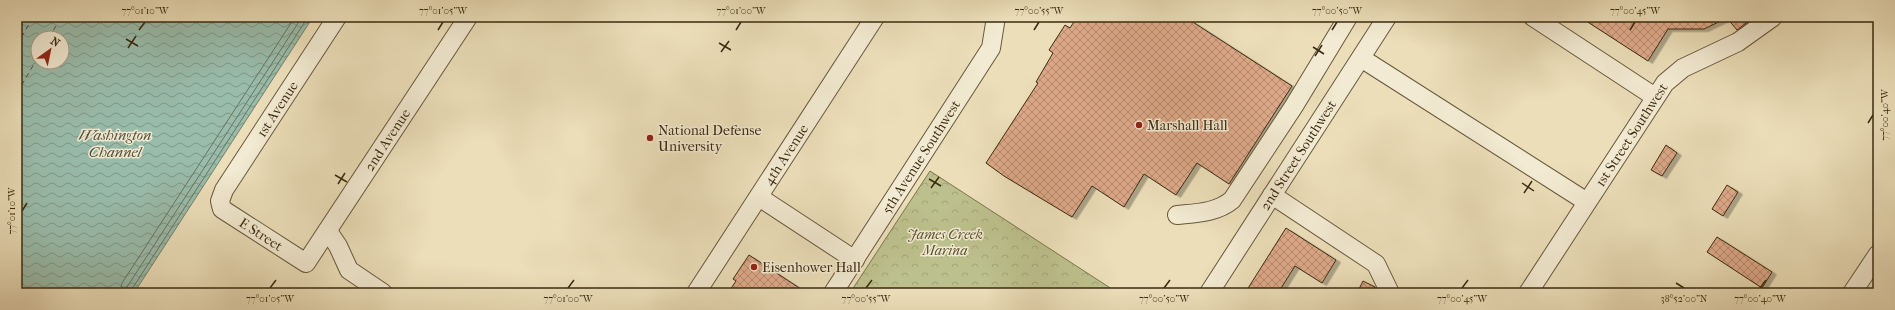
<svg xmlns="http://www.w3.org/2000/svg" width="1895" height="310" viewBox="0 0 1895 310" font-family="'IM FELL French Canon',serif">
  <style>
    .forest { fill: url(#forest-crowns); stroke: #7c754e }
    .water { fill: url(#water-waves); stroke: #73826d; fill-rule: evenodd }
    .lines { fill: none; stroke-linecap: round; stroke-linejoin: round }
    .shore { stroke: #6a735e; stroke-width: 1 }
    .ferry { stroke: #524e38; stroke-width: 1; stroke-dasharray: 5 4; stroke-linecap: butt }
    .building { fill: url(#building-cross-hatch); stroke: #3b2a11; filter: url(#shadow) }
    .minor-casing { stroke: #67573b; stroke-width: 20 }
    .minor { stroke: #f2ead2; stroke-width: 18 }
    .ticks { fill: none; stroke: #3b2a11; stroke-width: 1.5 }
    .poi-dot { fill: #8f2418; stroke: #f2ead2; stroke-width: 1.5 }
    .labels { text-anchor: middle; stroke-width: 3; stroke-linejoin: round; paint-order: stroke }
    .street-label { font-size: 14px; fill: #3b2a11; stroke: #f2ead2 }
    .poi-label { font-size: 14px; fill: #3b2a11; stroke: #f2ead2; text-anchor: start }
    .park-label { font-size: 14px; font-style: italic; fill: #5b5030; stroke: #f2ead2 }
    .water-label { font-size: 15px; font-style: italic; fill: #524e38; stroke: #f2ead2 }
    .neatline { fill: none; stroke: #3b2a11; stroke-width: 1.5 }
    .ticks-label { font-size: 10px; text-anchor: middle; fill: #3b2a11 }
  </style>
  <defs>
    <pattern id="forest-crowns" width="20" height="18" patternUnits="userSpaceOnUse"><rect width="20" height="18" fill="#bcc08c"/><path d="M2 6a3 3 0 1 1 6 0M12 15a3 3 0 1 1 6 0" fill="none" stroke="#a2a578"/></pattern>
    <pattern id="water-waves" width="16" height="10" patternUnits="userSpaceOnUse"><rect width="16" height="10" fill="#99bcab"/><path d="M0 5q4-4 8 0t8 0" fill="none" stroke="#7e998a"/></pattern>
    <pattern id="building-cross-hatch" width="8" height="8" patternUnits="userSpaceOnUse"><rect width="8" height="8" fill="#dea989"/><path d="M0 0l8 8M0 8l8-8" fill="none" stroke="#b58a6f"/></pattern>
    <filter id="shadow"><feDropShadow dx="4.5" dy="2.5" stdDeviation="0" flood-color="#0004"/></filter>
  </defs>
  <rect width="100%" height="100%" fill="#ebdeb9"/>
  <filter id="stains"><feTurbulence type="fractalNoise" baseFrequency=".005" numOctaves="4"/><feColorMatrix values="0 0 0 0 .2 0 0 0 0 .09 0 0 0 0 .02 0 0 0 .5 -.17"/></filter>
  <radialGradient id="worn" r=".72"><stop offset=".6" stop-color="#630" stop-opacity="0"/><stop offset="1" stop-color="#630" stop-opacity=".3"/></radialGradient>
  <!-- forest -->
  <path class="forest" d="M930 171 1118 293H850Z"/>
  <!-- water -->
  <path class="water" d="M17 17H313L134 293H17ZM38 38H62V62H38Z"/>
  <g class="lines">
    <!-- shore -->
    <g class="shore">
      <path d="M120 293 122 283 295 17"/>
      <path d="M126 293 127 287 302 17"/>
      <path d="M131 293 132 289 308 17"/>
    </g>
    <!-- ferry -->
    <g class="ferry">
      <path d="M49 38 61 17"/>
      <path d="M17 45 33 17"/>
      <path d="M17 93 38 57"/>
    </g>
  </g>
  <!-- building -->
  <g class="building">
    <path d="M1077 17H1185L1292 86 1229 184 1197 163 1176 195 1144 174 1124 207 1092 186 1072 217 1004 176 986 163 1038 83 1036 82 1053 53 1049 50 1065 25 1070 28Z"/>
    <path d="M1580 17H1754L1737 30 1727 18 1704 29H1668L1648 61Z"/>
    <path d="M1666 145 1677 153 1662 176 1651 170Z"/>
    <path d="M1727 185 1738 192 1723 216 1712 209Z"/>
    <path d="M1286 228 1336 260 1322 283 1295 266 1278 293H1245Z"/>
    <path d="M1717 237 1772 272 1762 288 1707 252Z"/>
    <path d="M749 255 807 293H728L736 281 733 279Z"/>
    <path d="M1363 281 1375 287 1378 293H1357Z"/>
  </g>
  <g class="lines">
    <!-- minor casing -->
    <g class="minor-casing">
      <g id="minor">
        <path id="s1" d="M337 17 224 190 220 201 222 209 306 263 468 17"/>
        <path d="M1533 17 1655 97"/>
        <path d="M1361 58 1587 202"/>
        <path d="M1272 195 1376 264 1390 293"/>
        <path d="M759 197 855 260"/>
        <path d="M1177 215C1197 213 1216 213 1232 200L1294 106 1348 17"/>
        <path d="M328 231 338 246 349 270 383 293"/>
        <path id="s2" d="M696 293 875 17"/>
        <path id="s3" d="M833 293 991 48 996 17"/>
        <path id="s4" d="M1209 293 1387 17"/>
        <path id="s5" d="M1528 293 1665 83 1683 68 1738 42 1773 17"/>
        <path d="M1852 293 1878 254"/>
      </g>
    </g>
    <!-- minor -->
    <use href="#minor" class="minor"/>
  </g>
  <!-- ticks -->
  <path class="ticks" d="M139 30 145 22M438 30 443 22M736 30 741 22M1034 30 1039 22M1332 30 1337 22M1630 30 1635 22M126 39 138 46M719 43 731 50M1313 47 1324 54M128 48 136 36M721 52 729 41M1315 56 1322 45M1868 123 1873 115M335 175 347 182M929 179 941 186M1522 183 1534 191M338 184 345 173M931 188 939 177M1524 193 1532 181M22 211 27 203M1676 283 1684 288M270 288 276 280M568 288 574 280M866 288 872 280M1164 288 1170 280M1462 288 1468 280M1760 288 1766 280"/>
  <!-- markers -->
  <g class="poi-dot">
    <circle cx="1139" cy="125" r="4"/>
    <circle cx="650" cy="138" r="4"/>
    <circle cx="754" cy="267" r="4"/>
  </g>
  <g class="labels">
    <!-- street labels -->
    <g class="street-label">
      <text transform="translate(277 109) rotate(-57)" y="5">1st Avenue</text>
      <text dy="5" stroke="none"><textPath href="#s5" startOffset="189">1st Street Southwest</textPath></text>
      <text dy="5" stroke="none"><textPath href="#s1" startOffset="474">2nd Avenue</textPath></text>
      <text dy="5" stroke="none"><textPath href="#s2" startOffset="165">4th Avenue</textPath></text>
      <text dy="5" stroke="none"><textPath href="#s4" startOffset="164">2nd Street Southwest</textPath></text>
      <text dy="5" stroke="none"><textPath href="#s3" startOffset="162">5th Avenue Southwest</textPath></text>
      <text dy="5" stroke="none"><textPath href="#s1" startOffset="273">E Street</textPath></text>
    </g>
    <!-- poi labels -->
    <g class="poi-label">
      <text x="1147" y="130">Marshall Hall</text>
      <text x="658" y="135">National Defense<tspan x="658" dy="16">University</tspan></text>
      <text x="762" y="272">Eisenhower Hall</text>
    </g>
    <!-- park labels -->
    <g class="park-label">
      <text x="945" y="239">James Creek<tspan x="945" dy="16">Marina</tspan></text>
    </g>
    <!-- water labels -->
    <g class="water-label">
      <text x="115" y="140">Washington<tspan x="115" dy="17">Channel</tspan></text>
    </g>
  </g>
  <!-- margin -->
  <rect width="1895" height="310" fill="none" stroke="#ebdeb9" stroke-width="44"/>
  <!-- north arrow -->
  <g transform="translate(50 50) rotate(33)"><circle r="19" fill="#f2ead2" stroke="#a99d85"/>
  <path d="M0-3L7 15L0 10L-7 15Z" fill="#8f2418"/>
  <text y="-6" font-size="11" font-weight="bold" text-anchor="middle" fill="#3b2a11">N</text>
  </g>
  <rect x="22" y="22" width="1851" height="266" class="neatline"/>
  <g class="ticks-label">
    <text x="145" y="14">77°01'10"W</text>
    <text x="443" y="14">77°01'05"W</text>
    <text x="741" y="14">77°01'00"W</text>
    <text x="1039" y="14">77°00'55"W</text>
    <text x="1337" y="14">77°00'50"W</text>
    <text x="1635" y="14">77°00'45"W</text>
    <text transform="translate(1884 115) rotate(-90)" y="4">77°00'40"W</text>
    <text transform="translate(11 211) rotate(-90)" y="4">77°01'10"W</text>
    <text x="270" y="302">77°01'05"W</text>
    <text x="568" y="302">77°01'00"W</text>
    <text x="866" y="302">77°00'55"W</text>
    <text x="1164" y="302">77°00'50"W</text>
    <text x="1462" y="302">77°00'45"W</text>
    <text x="1684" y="302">38°52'00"N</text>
    <text x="1760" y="302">77°00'40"W</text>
  </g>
  <rect width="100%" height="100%" filter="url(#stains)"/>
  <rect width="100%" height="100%" fill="url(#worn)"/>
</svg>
